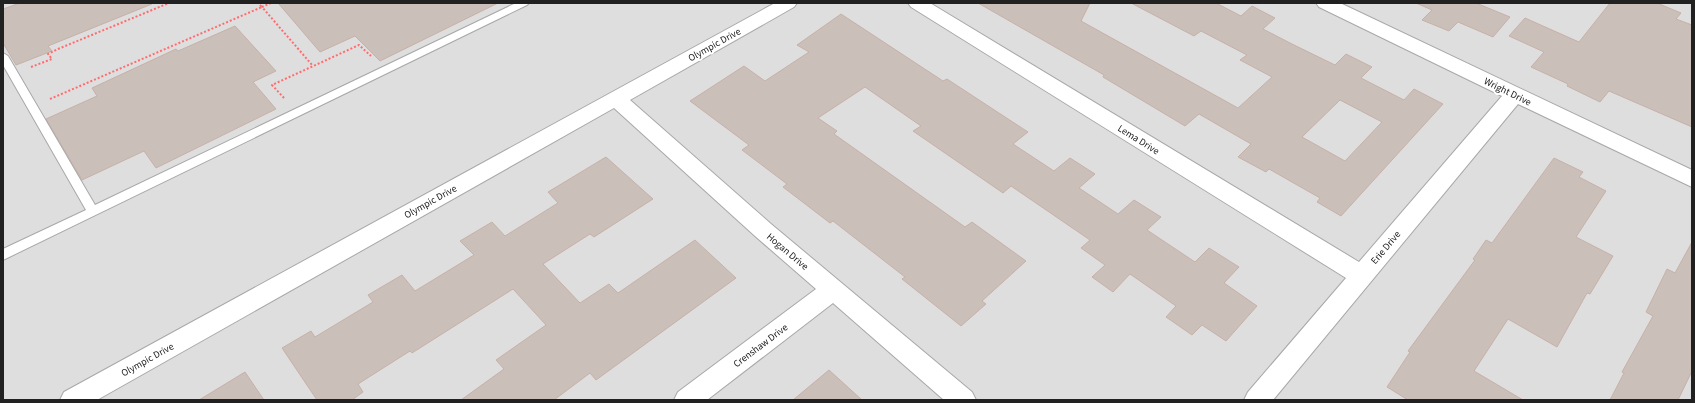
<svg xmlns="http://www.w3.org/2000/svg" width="1695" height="403" viewBox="0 0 1695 403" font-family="'Source Sans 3',sans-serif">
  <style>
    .residential { fill: #dfdede }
    .building { fill: #cbbfb9; stroke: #c6b1a8; fill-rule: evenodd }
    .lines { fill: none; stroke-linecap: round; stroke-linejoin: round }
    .service-casing { stroke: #a8a8a8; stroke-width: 2 }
    .minor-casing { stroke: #a8a8a8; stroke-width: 2 }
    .path { stroke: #ff6b6e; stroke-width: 2; stroke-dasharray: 2 2; stroke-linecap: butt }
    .service { fill: #fff; fill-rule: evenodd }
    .minor { fill: #fff; fill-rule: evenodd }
    .labels { text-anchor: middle; stroke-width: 4; stroke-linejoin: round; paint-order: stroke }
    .street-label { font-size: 10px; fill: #212121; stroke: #fff }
  </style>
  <rect width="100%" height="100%" fill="#f2ede7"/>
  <!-- residential -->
  <rect class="residential" x="3" y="3" width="1689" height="397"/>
  <!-- building -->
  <g class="building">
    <path d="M20 3H151L152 4 48 46 52 51 16 65 3 43V9Z"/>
    <path d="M278 3H498L380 61 355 36 320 52Z"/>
    <path d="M978 3H1090L1081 21 1238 108 1272 77 1240 60 1247 55 1201 31 1194 36 1131 3H1216L1241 16 1252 6 1275 18 1263 29 1292 44 1335 65 1346 54 1372 67 1361 78 1404 100 1414 89 1443 104 1341 216 1317 202 1320 198 1269 169 1266 172 1238 157 1251 144 1199 114 1185 126 1103 77 1104 75ZM1340 100 1382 122 1345 161 1302 137Z"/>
    <path d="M1416 3H1476L1510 17 1493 37 1458 22 1449 31 1422 20 1432 10Z"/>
    <path d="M1610 3H1657L1681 13 1676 19 1692 25V127L1609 91 1600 102 1567 86 1568 84 1531 67 1544 52 1509 36 1525 18 1579 42Z"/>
    <path d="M841 14 943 81 947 79 1028 132 1013 144 1054 171 1070 158 1095 174 1079 188 1118 214 1134 200 1161 217 1147 230 1195 262 1209 248 1239 267 1224 283 1257 306 1226 341 1202 325 1192 335 1166 317 1176 306 1130 274 1113 292 1092 277 1105 265 1081 248 1090 240 1011 186 1003 193 913 131 921 126 865 87 818 118 837 131 834 134 965 227 972 222 1026 261 982 301 986 304 961 326 902 279 905 277 833 221 830 223 783 187 787 184 742 150 749 145 690 101 744 66 765 81 809 52 797 45Z"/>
    <path d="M235 26 276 71 253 82 276 109 156 168 144 151 82 180 46 119 97 96 92 88 176 49 178 51Z"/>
    <path d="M606 157 653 199 594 237 590 234 543 264 580 303 609 284 618 293 695 240 736 278 596 380 590 373 554 400H461L504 369 496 360 546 325 513 289 412 353 410 351 358 384 363 392 352 400H317L282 348 311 331 315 337 373 302 368 295 402 275 415 291 474 255 460 241 492 222 505 236 558 203 548 192Z"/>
    <path d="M1554 158 1583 172 1579 177 1606 191 1576 237 1613 256 1590 294 1587 293 1557 347 1508 319 1474 371 1523 400H1408L1387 387 1410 352 1408 351 1475 260 1473 259 1486 240 1492 243Z"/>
    <path d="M1692 242V371L1678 400H1610L1624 373 1622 372 1653 316 1646 312 1667 269 1675 273Z"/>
    <path d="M829 370 862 400H793Z"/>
    <path d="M245 372 264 400H199Z"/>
  </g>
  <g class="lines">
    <!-- service casing -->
    <g class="service-casing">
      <path id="service" d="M516 3H529L527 5 3 260V249L86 210 3 65V53L8 56 95 205Z"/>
    </g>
    <!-- minor casing -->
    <g class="minor-casing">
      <g id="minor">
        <path d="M775 3H797L794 7 630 100 771 224 972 392 976 400H944L833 303 707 400H674L678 392 816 289 755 236 614 108 97 400H60L64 392Z"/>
        <path d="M908 3H930L1359 262 1502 96 1319 7 1316 3H1340L1692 170V187L1518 104 1273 400H1244L1248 392 1346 278 911 7Z"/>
      </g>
    </g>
    <!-- path -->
    <g class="path">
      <path d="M271 3 262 7 313 66"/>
      <path d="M31 67 52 59 48 54 58 49 169 3"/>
      <path d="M284 98 272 85 359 45 371 56"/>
      <path d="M50 99 262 7 258 3"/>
    </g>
    <!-- service -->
    <use href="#service" class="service"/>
    <!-- minor -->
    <use href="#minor" class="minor"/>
  </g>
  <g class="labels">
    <!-- street labels -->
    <g class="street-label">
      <text transform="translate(714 44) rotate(-29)" y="4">Olympic Drive</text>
      <text transform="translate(1508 91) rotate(26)" y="4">Wright Drive</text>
      <text transform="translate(1139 139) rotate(32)" y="4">Lema Drive</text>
      <text transform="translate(430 201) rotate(-29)" y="4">Olympic Drive</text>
      <text transform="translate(1385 247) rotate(-50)" y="4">Erie Drive</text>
      <text transform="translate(788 251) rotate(40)" y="4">Hogan Drive</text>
      <text transform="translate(760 345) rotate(-37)" y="4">Crenshaw Drive</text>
      <text transform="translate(147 359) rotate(-29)" y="4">Olympic Drive</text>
    </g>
  </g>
  <!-- border -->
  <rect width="1695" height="403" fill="none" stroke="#212121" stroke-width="8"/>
</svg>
